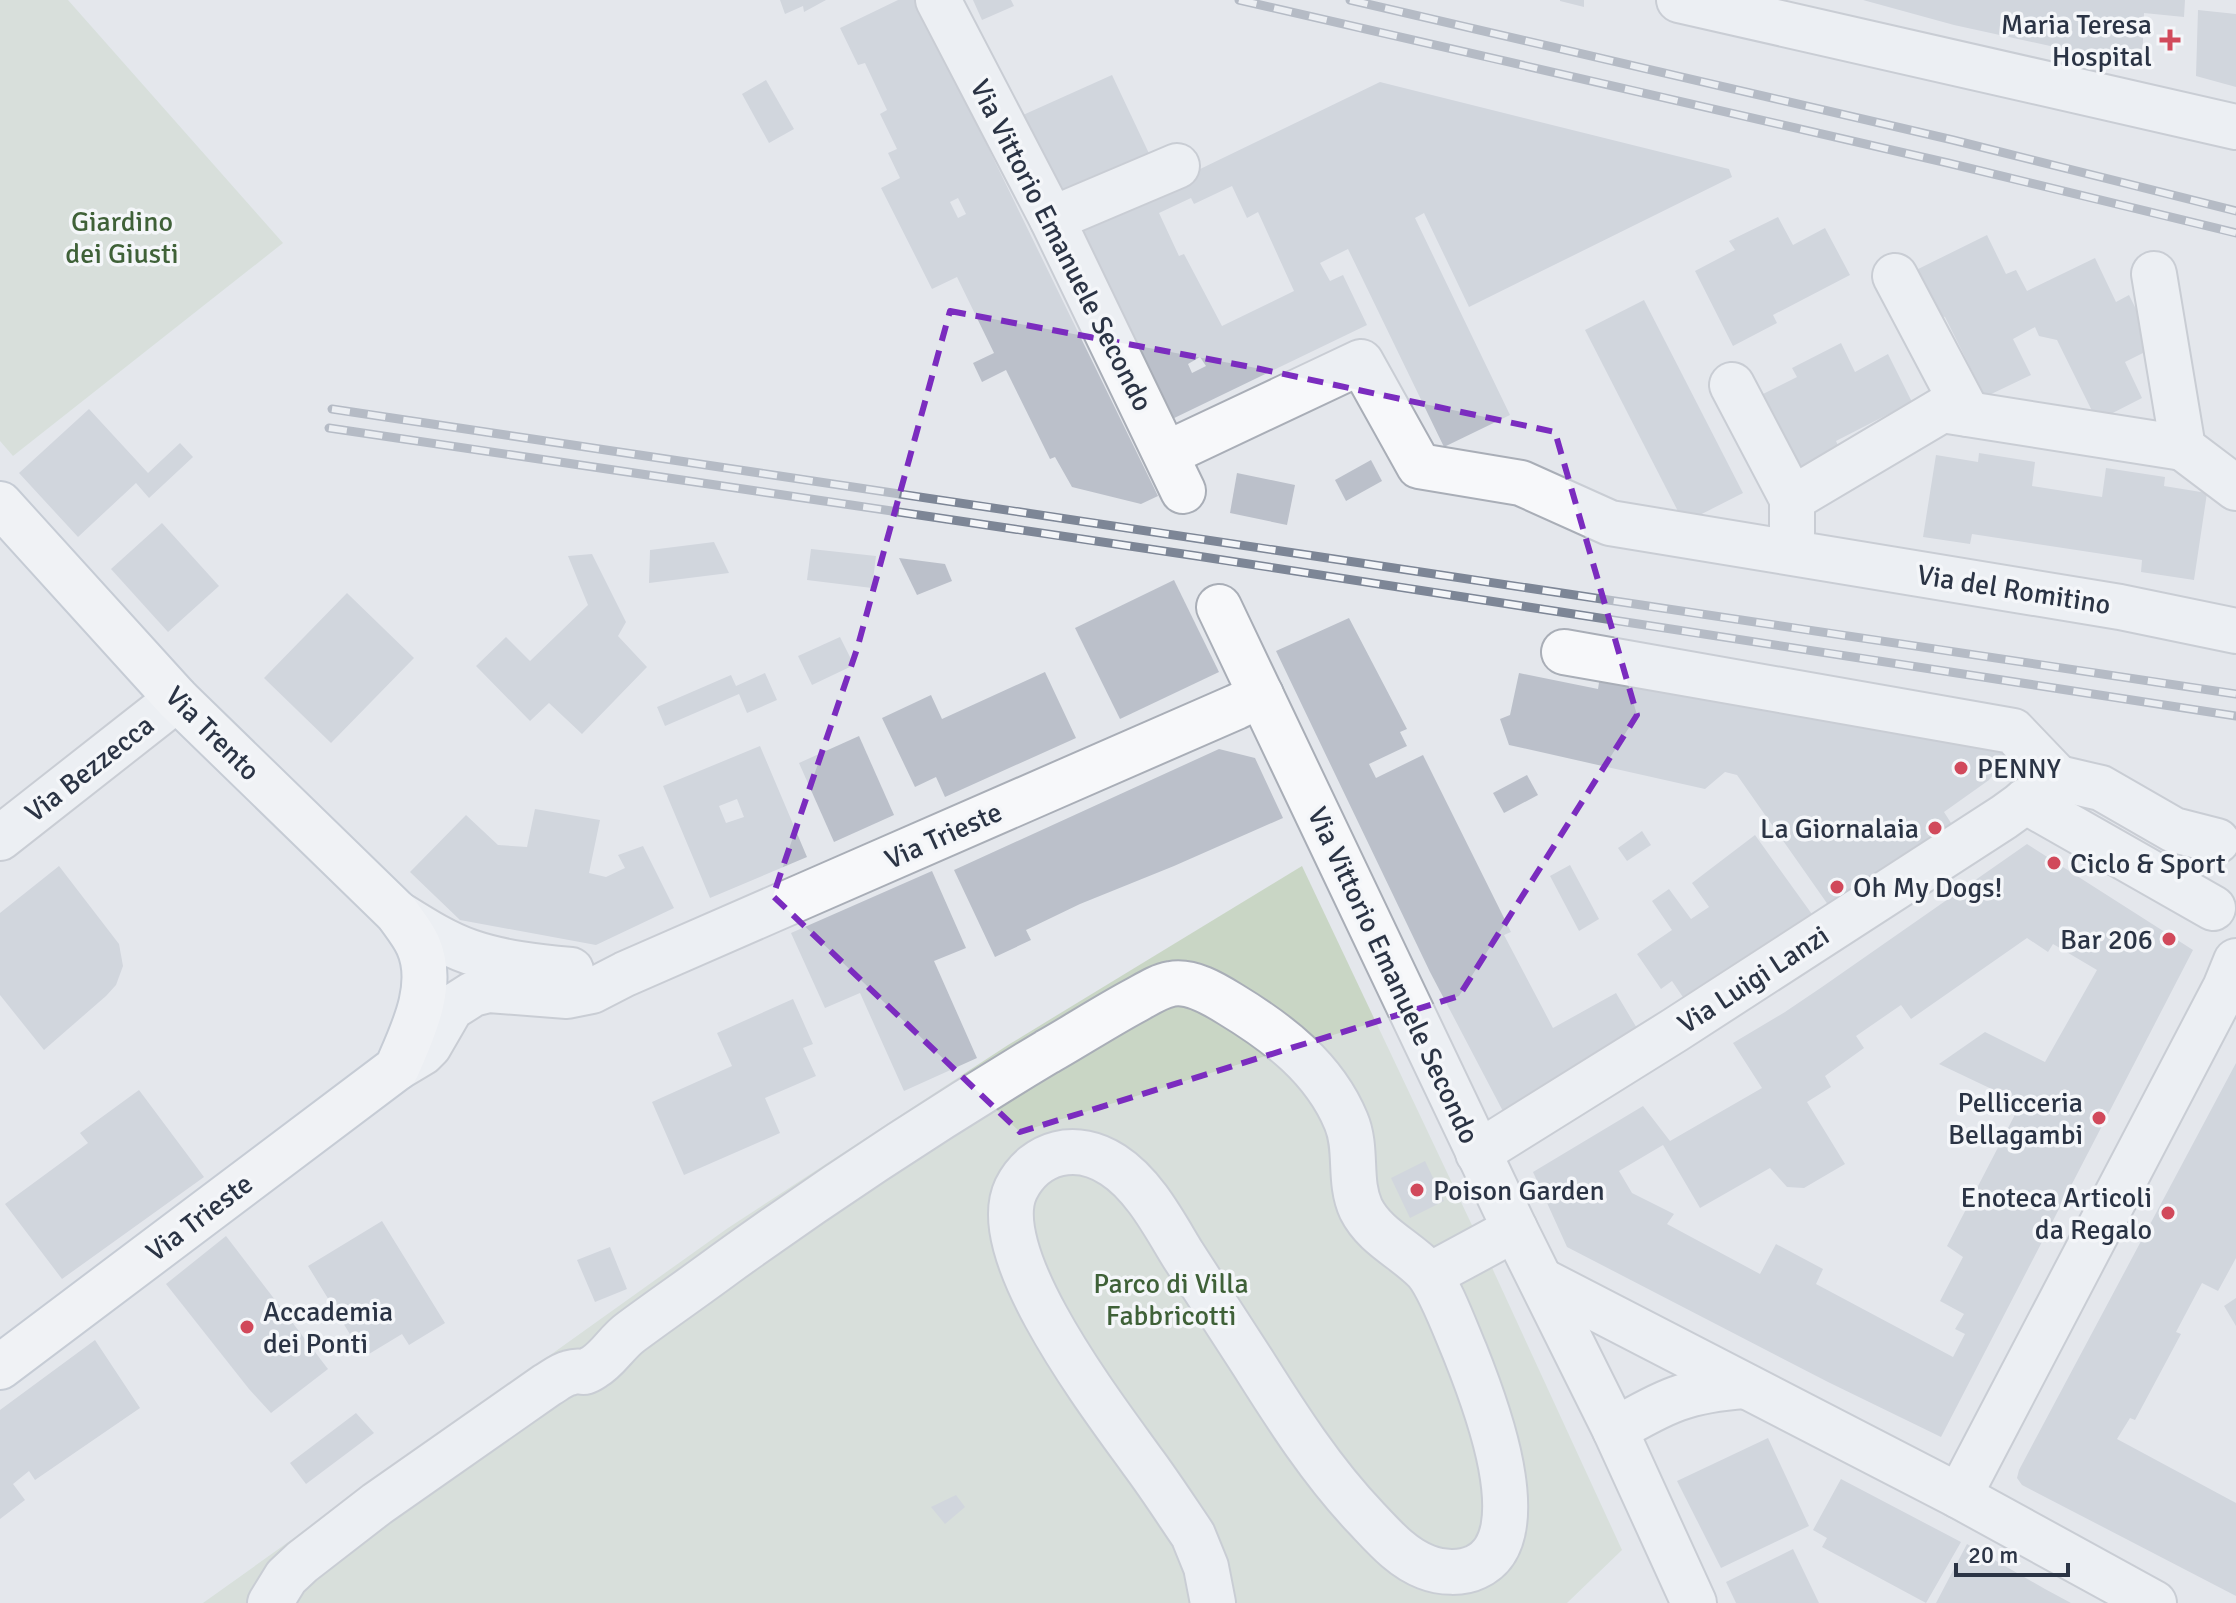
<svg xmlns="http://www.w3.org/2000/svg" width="2236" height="1603" viewBox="0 0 2236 1603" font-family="Signika,sans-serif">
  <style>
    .green { fill: #c9d6c5 }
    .building { fill: #bbc0ca; fill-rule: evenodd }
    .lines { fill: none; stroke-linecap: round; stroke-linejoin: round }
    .minor-casing { stroke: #a9aeb7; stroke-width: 48 }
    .major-casing { stroke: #a3abb8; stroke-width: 48 }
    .minor { stroke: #f7f8fa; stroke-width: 44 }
    .major { stroke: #fff; stroke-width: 44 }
    .rail-casing { stroke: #7d8696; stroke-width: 9 }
    .rail { stroke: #f4f6f9; stroke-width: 6; stroke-dasharray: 18; stroke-linecap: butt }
    .marked { fill: none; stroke: #7b2cbf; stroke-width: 6; stroke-dasharray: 16 10; stroke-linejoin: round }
    .poi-dot { fill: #d1495b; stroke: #f4f6f9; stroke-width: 3 }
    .labels { text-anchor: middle; stroke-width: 7; stroke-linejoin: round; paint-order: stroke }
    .poi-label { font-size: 28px; fill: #2b3445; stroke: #f4f6f9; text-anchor: end }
    .park-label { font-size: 28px; fill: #3f6138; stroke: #f4f6f9 }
    .street-label { font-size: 28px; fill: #2b3445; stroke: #f4f6f9 }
  </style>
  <rect width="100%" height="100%" fill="#e4e7ec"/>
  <!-- green -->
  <g class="green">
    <path d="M0 0H68L283 243 13 456 0 441Z"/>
    <path d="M1302 866 1488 1259 1622 1550 1567 1603H203L728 1228 1008 1045Z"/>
  </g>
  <!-- building -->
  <g class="building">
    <path d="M780 0H826L804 12 803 6 785 14Z"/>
    <path d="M898 0H916L1158 496 1141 504 1072 487 1055 457 1050 459 1006 370 982 382 973 363 994 353 957 277 932 289 881 188 900 178 888 153 897 149 880 114 887 110 865 63 858 65 840 28ZM958 198 966 214 958 218 950 202Z"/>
    <path d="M973 0H1011L1014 6 982 20Z"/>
    <path d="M1560 0H1584V7L1560 1Z"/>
    <path d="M1863 0H2185L2184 17 2144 13 2142 66 1954 25Z"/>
    <path d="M2198 10 2236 14V87L2196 76Z"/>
    <path d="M1112 75 1154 164 1064 205 1023 115Z"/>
    <path d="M766 80 794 129 769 143 742 94Z"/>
    <path d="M1380 82 1729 169 1732 177 1469 307 1424 213 1415 218 1510 415 1444 447 1348 249 1320 263 1330 281 1343 275 1367 325 1166 422 1074 230ZM1232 186 1247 218 1258 212 1294 291 1222 326 1184 254 1179 256 1159 213 1191 198 1194 204ZM1200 357 1206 366 1192 373 1188 364Z"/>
    <path d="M1778 217 1793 245 1825 228 1850 275 1773 315 1777 323 1733 346 1695 271 1735 250 1729 241Z"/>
    <path d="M1987 235 2006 274 2016 270 2027 291 2095 258 2116 302 2129 295 2155 347 2125 362 2142 398 2097 421 2057 340 2039 336 2035 327 2013 339 2031 375 1985 397 1945 317 1930 313 1910 273Z"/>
    <path d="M1644 300 1743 493 1684 523 1585 330Z"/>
    <path d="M1841 343 1855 372 1888 354 1912 402 1836 441 1840 450 1796 473 1757 397 1797 377 1792 368Z"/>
    <path d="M89 409 148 473 180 443 193 457 149 498 136 483 78 537 19 473Z"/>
    <path d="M1979 453 2035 462 2032 486 2102 497 2106 468 2165 477 2164 486 2207 493 2194 580 2141 572 2142 560 1972 534 1970 544 1923 537 1936 455 1978 462Z"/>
    <path d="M1371 460 1382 481 1346 501 1335 480Z"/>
    <path d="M1237 473 1295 485 1287 525 1230 513Z"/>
    <path d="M162 523 219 586 168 632 111 569Z"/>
    <path d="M714 542 729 573 649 583 650 550Z"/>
    <path d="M811 549 876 556 872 588 807 580Z"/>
    <path d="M592 554 626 622 618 636 647 667 582 734 549 703 530 721 476 666 506 637 530 661 588 605 568 556Z"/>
    <path d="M899 558 945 564 952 581 917 595Z"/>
    <path d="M1174 580 1219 672 1120 719 1075 628Z"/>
    <path d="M347 593 414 658 331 743 264 678Z"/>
    <path d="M1349 618 1407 729 1400 732 1407 746 1369 764 1376 778 1423 755 1511 932 1504 935 1553 1028 1616 993 1641 1035 1506 1117 1430 972 1276 651Z"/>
    <path d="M840 637 854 665 812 685 798 656Z"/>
    <path d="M1601 670 2012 752 1989 780 1944 812 1953 826 1831 909 1737 775 1725 772 1705 789 1509 745 1500 719 1510 715 1519 673 1598 689Z"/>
    <path d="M1045 672 1076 738 945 797 936 777 915 787 882 718 931 695 942 719Z"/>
    <path d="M765 673 777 700 747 713 739 694 665 726 657 707 731 675 736 686Z"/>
    <path d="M859 736 894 815 834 842 799 763Z"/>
    <path d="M760 746 807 857 710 898 663 786ZM737 799 744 817 726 823 719 806Z"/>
    <path d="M1219 749 1255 758 1283 818 1174 866 1080 904 1026 930 1031 940 995 957 954 870Z"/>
    <path d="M1527 775 1538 795 1504 813 1493 793Z"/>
    <path d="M535 809 600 820 589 873 606 877 625 868 618 855 643 846 674 908 596 945 460 920 410 872 466 815 498 845 527 847Z"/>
    <path d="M1642 831 1651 845 1627 861 1618 848Z"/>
    <path d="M1755 835 1814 917 1689 1006 1672 981 1661 989 1637 954 1672 930 1652 901 1669 889 1691 919 1709 907 1692 883Z"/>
    <path d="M2027 844 2193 950 1941 1437 1828 1382 1567 1247 1533 1172 1643 1106 1670 1141 1762 1088 1733 1043 1785 1012 1822 987ZM2027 938 2048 952 2053 944 2097 970 2045 1062 1985 1032 1939 1064 2021 1103 1947 1246 1963 1257 1940 1301 1964 1314 1955 1329 1965 1334 1953 1357 1816 1284 1823 1269 1776 1244 1760 1274 1667 1224 1674 1214 1632 1193 1619 1171 1663 1145 1700 1208 1770 1168 1787 1187 1804 1188 1845 1164 1807 1102 1831 1087 1825 1076 1864 1048 1856 1036 1901 1005 1911 1019Z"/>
    <path d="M1570 865 1599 919 1579 931 1550 876Z"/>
    <path d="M59 866 119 944 123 966 116 985 106 996 44 1050 0 995V913Z"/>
    <path d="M932 871 966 948 934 961 977 1058 904 1091 860 993 825 1008 791 933Z"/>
    <path d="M793 999 813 1044 803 1048 816 1076 765 1098 780 1133 684 1175 652 1102 732 1066 717 1033Z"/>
    <path d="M2236 1063V1258L2218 1291 2202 1283 2176 1332 2181 1334 2135 1420 2130 1418 2117 1439 2236 1503V1596L2022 1485 2017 1478 2019 1470Z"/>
    <path d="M139 1090 204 1177 62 1279 5 1204 88 1143 80 1133Z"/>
    <path d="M1425 1161 1444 1201 1410 1218 1391 1178Z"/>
    <path d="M382 1221 445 1323 409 1345 402 1334 364 1357 308 1266Z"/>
    <path d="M226 1236 328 1369 271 1413 249 1389 166 1284Z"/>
    <path d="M610 1247 627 1289 595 1302 577 1260Z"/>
    <path d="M2236 1298V1326L2224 1306Z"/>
    <path d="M95 1340 140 1408 35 1480 29 1471 13 1484 25 1500 0 1519V1410Z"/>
    <path d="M356 1413 374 1433 306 1484 290 1463Z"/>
    <path d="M1768 1438 1809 1526 1721 1568 1677 1481Z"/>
    <path d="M1841 1479 1961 1542 1926 1603 1822 1547 1827 1538 1813 1530Z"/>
    <path d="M956 1495 965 1507 945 1524 931 1507Z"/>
    <path d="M1967 1544 2045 1589 2071 1603H1936Z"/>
    <path d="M1793 1549 1819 1603H1736L1726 1582Z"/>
  </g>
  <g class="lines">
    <!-- minor casing -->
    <g class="minor-casing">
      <g id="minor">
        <path d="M938 0 1052 219 1183 491"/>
        <path d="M1679 0 2236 127"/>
        <path d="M1052 219 1177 166"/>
        <path d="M2154 274 2183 448 2236 488"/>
        <path d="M1895 276 1968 414"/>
        <path d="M1732 385 1792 499"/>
        <path d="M1166 454 1361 362 1419 466 1521 483 1610 523 2120 607 2236 631"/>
        <path d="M1792 552V499L1942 410 2183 448"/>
        <path d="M1219 607 1515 1229 1615 1430 1694 1603"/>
        <path d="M1564 652 2013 731 2058 778"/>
        <path d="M2025 801 2213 908"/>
        <path d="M0 838 177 699"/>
        <path d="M397 913C421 928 444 943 470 952 502 963 537 967 571 970"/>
        <path d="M397 1068 422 1053 429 1046 451 1008 473 994 489 990 567 996 592 991 625 974 1236 707 1261 695"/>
        <path d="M1478 1153 1675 1030 2004 817 2058 778 2101 788 2174 830 2217 841"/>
        <path d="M1430 1275 1515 1229"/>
        <path d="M1541 1280 1959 1496 2154 1603"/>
        <path d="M1615 1430C1665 1401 1687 1390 1745 1386"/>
        <path d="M1959 1496 2225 988 2236 961"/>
        <path d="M270 1603 286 1577 302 1562 377 1504 547 1385C554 1381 561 1375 569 1373 585 1368 579 1377 594 1367 608 1359 617 1342 631 1332 662 1309 694 1287 725 1264 829 1189 937 1118 1047 1052 1077 1035 1106 1016 1136 1000 1147 994 1159 986 1171 984 1191 980 1214 994 1230 1004 1278 1033 1324 1068 1346 1121 1358 1149 1348 1181 1361 1209 1375 1237 1405 1249 1426 1271 1440 1287 1456 1331 1465 1352 1483 1397 1539 1538 1476 1567 1462 1574 1441 1573 1426 1567 1402 1558 1384 1537 1367 1519 1322 1472 1287 1417 1253 1363 1230 1327 1206 1291 1183 1255 1164 1224 1144 1185 1113 1165 1077 1141 1035 1151 1016 1189 985 1254 1104 1408 1142 1461 1160 1485 1176 1510 1193 1535L1206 1567 1213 1603"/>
      </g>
    </g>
    <!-- major casing -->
    <g class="major-casing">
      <path id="major" d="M0 504 177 699 397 913C404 923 413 934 418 945 436 985 413 1031 397 1068L0 1367"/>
    </g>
    <!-- minor -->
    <use href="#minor" class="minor"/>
    <!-- major -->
    <use href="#major" class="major"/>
    <!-- rail casing -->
    <g class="rail-casing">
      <g id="rail">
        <path d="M1239 0 1948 163 2236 233"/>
        <path d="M1350 0 1953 140 2236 211"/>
        <path d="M332 409 2236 694"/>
        <path d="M329 428 1197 556 2236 716"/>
      </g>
    </g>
    <!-- rail -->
    <use href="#rail" class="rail"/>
  </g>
  <!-- marked area -->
  <path d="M0 0H2236V1603H0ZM950 311 1251 367 1555 432 1637 715 1459 996 1020 1132 773 896 857 649Z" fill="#e4e7ec" fill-opacity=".55" fill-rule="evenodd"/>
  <path class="marked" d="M950 311 1251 367 1555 432 1637 715 1459 996 1020 1132 773 896 857 649Z"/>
  <!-- markers -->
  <g class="poi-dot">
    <path d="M2166 28h8v8h8v8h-8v8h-8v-8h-8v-8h8z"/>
    <circle cx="1961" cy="768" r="8"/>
    <circle cx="1935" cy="828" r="8"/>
    <circle cx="2054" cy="863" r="8"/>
    <circle cx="1837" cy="887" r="8"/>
    <circle cx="2169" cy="939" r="8"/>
    <circle cx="2099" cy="1118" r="8"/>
    <circle cx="1417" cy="1190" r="8"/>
    <circle cx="2168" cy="1213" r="8"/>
    <circle cx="247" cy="1327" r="8"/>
  </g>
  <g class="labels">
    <!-- poi labels -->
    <g class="poi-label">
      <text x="2152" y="34">Maria Teresa<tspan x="2152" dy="32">Hospital</tspan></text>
      <text x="1977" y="778" text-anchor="start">PENNY</text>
      <text x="1919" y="838">La Giornalaia</text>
      <text x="2070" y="873" text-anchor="start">Ciclo &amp; Sport</text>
      <text x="1853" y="897" text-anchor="start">Oh My Dogs!</text>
      <text x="2153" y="949">Bar 206</text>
      <text x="2083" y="1112">Pellicceria<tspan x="2083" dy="32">Bellagambi</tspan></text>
      <text x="1433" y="1200" text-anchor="start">Poison Garden</text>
      <text x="2152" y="1207">Enoteca Articoli<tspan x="2152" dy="32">da Regalo</tspan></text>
      <text x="263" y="1321" text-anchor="start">Accademia<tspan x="263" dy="32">dei Ponti</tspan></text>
    </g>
    <!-- park labels -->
    <g class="park-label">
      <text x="122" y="231">Giardino<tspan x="122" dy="32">dei Giusti</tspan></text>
      <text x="1171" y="1293">Parco di Villa<tspan x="1171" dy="32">Fabbricotti</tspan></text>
    </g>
    <!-- street labels -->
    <g class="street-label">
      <text transform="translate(1062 245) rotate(63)" y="10">Via Vittorio Emanuele Secondo</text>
      <text transform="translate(2014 589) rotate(9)" y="10">Via del Romitino</text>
      <text transform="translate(213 733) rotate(45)" y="10">Via Trento</text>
      <text transform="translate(89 768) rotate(-38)" y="10">Via Bezzecca</text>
      <text transform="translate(943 835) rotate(-24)" y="10">Via Trieste</text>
      <text transform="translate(1394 975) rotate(65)" y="10">Via Vittorio Emanuele Secondo</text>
      <text transform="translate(1753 979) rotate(-33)" y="10">Via Luigi Lanzi</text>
      <text transform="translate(199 1217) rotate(-37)" y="10">Via Trieste</text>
    </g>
  </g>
  <!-- scale -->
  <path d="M1956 1563v12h112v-12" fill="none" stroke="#2b3445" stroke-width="4"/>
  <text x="1968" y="1563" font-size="24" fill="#2b3445" stroke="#f4f6f9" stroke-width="6" paint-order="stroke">20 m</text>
</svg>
